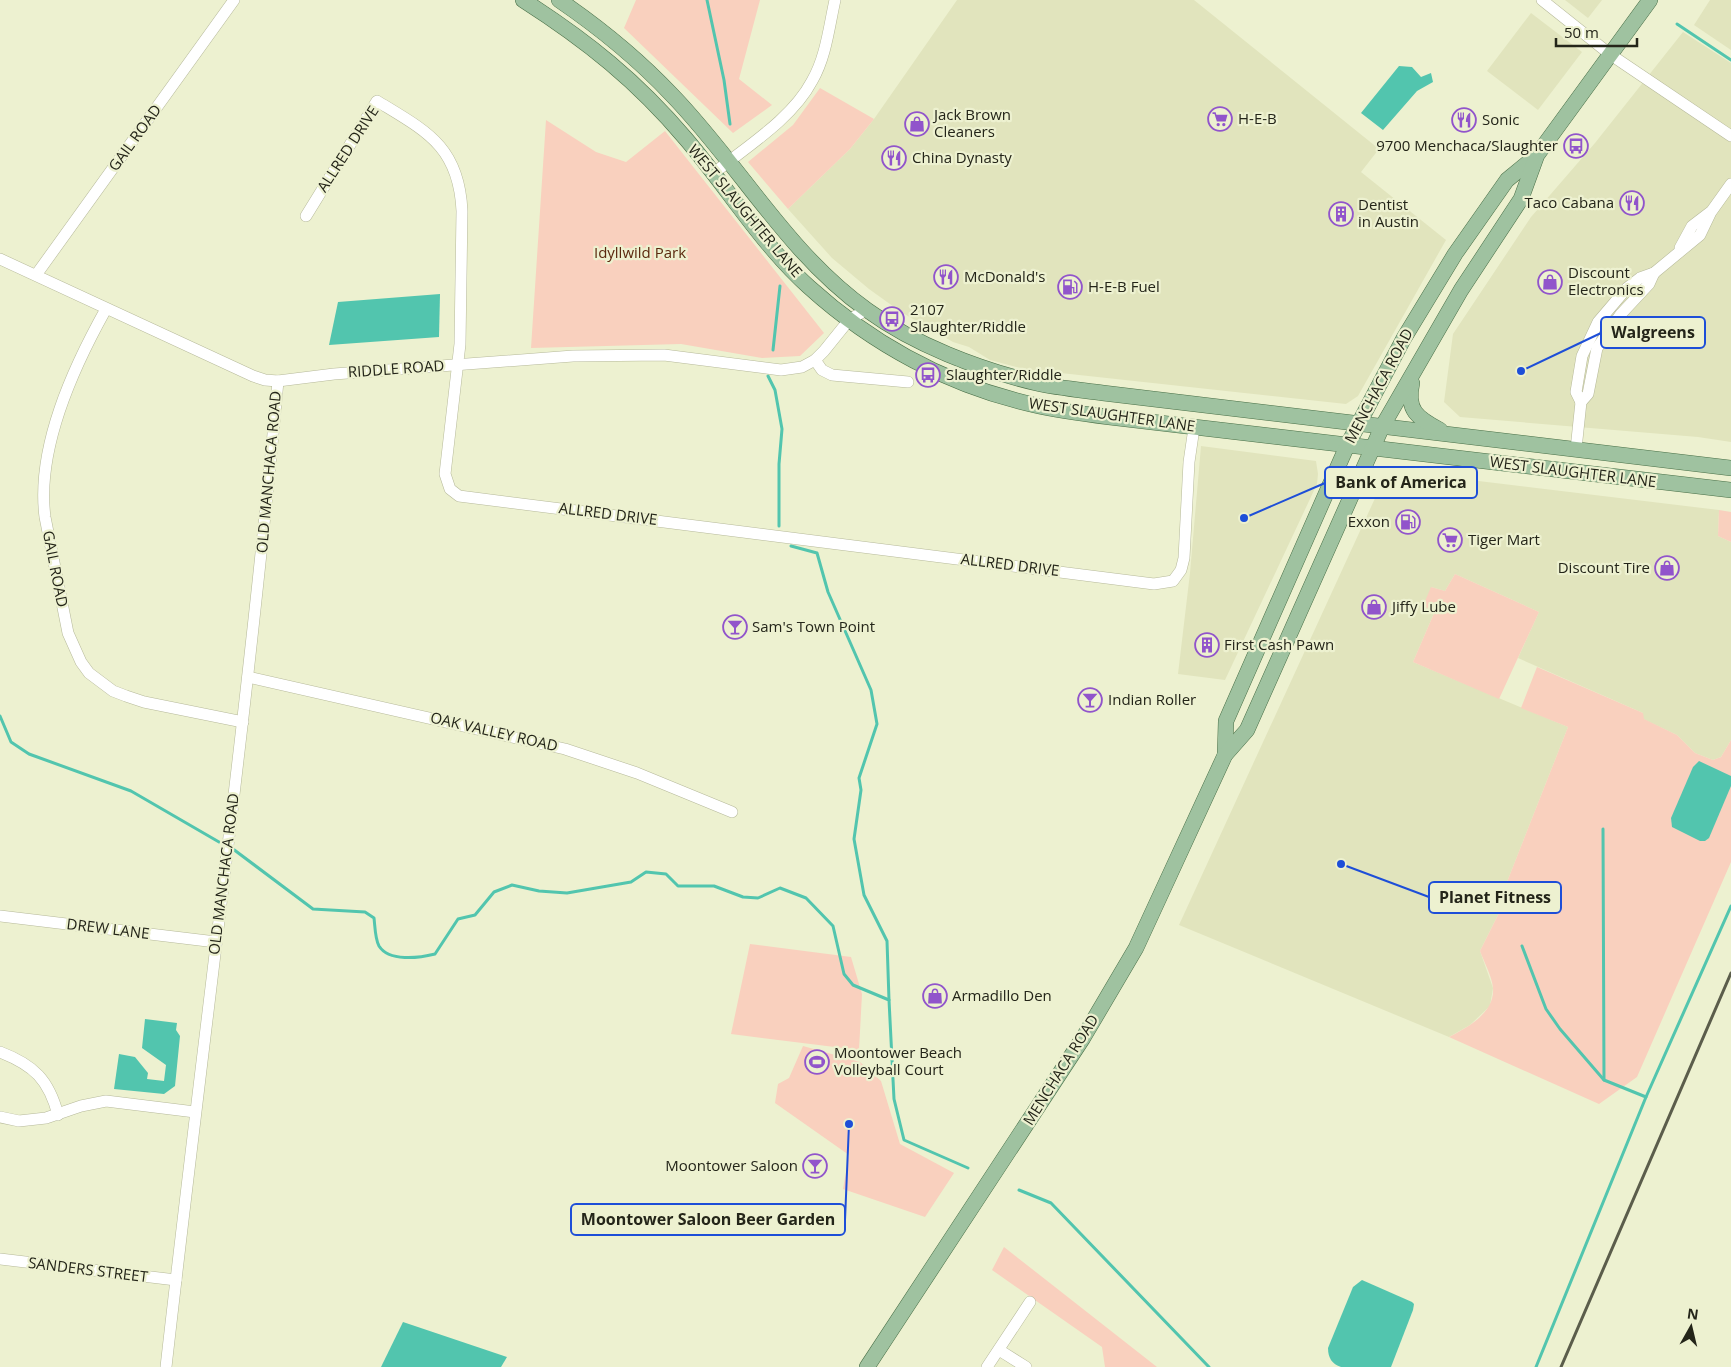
<svg xmlns="http://www.w3.org/2000/svg" width="1731" height="1367" viewBox="0 0 1731 1367" font-family="'Open Sans',sans-serif">
  <style>
    .built { fill: #e1e4bd }
    .green { fill: #f9d0be }
    .water { fill: #52c5ae }
    .lines { fill: none; stroke-linecap: round; stroke-linejoin: round }
    .stream { stroke: #52c5ae; stroke-width: 3 }
    .minor-casing { stroke: #b6b99a; stroke-width: 12 }
    .major-casing { stroke: #4a7048; stroke-width: 16 }
    .minor { stroke: #fff; stroke-width: 11 }
    .major { stroke: #9fc2a0; stroke-width: 15 }
    .rail { stroke: #5b5d4b; stroke-width: 3 }
    .labels { text-anchor: middle; stroke-width: 4.5; stroke-linejoin: round; paint-order: stroke }
    .poi-label { font-size: 15px; fill: #242519; stroke: #edf1d0; text-anchor: start }
    .street-label { font-size: 15px; fill: #242519; stroke: #edf1d0 }
    .park-label { font-size: 15px; fill: #5b280e; stroke: #edf1d0 }
    .leader { fill: none; stroke: #1d4ed8; stroke-width: 2 }
    .callout-dot { fill: #1d4ed8; stroke: #edf1d0; stroke-width: 2 }
    .callout { fill: #edf1d0; stroke: #1d4ed8; stroke-width: 2 }
    .callout-label { font-size: 16px; text-anchor: middle; font-weight: bold; fill: #242519 }
  </style>
  <rect width="100%" height="100%" fill="#edf1d0"/>
  <!-- built -->
  <g class="built">
    <path d="M957 0H1194L1379 149 1361 172 1446 240 1358 396 1346 404 1024 369 990 360 969 347 953 342 901 312 869 289 832 258 788 209 850 149 874 119Z"/>
    <path d="M1565 0H1602L1588 18Z"/>
    <path d="M1710 0H1731V50L1694 25Z"/>
    <path d="M1531 13 1582 52 1538 110 1487 71Z"/>
    <path d="M1683 32 1731 63V442L1698 437 1460 417 1444 402 1453 334 1531 217 1595 143Z"/>
    <path d="M1201 446 1316 461 1318 474 1317 484 1225 680 1178 674 1190 573Z"/>
    <path d="M1388 470 1719 510 1718 536 1731 542V740L1721 757 1713 760 1695 753 1677 735 1643 719V713L1518 658 1539 612 1455 574 1445 591 1431 587 1435 611 1413 662 1568 727 1507 882 1506 899 1480 951 1493 988 1490 1006 1470 1025 1449 1037 1179 925Z"/>
  </g>
  <!-- green -->
  <g class="green">
    <path d="M636 0H760L739 79 772 105 733 133 624 28Z"/>
    <path d="M820 88 874 119 850 149 788 209 748 162 793 125Z"/>
    <path d="M546 120 596 152 626 162 665 131 824 333 800 356 762 358 681 344 531 348Z"/>
    <path d="M1719 510 1731 512V542L1718 536Z"/>
    <path d="M1455 574 1539 612 1499 699 1413 662 1435 611 1423 606 1431 587 1445 591Z"/>
    <path d="M1537 667 1643 713 1644 719 1677 735 1695 753 1713 760 1721 757 1731 740V862L1637 1077 1599 1104 1449 1037C1468 1027 1495 1013 1493 988 1492 976 1484 962 1480 951L1506 899 1507 882 1568 727 1521 708Z"/>
    <path d="M750 944 851 957 862 994 859 1050 731 1034Z"/>
    <path d="M803 1046 860 1062 881 1081 900 1144 954 1173 925 1217 843 1189 849 1155 775 1103 778 1084 789 1078Z"/>
    <path d="M1004 1247 1157 1367H1105L1102 1347 992 1270Z"/>
  </g>
  <!-- water -->
  <g class="water">
    <path d="M1399 66 1412 67 1421 77 1431 73 1433 82 1417 91 1383 130 1361 113Z"/>
    <path d="M440 294 439 337 329 345 338 302Z"/>
    <path d="M1699 761 1731 776V786L1709 838 1705 841H1700L1672 827 1671 818 1693 767Z"/>
    <path d="M145 1019 177 1023 176 1030 180 1036 175 1086 164 1094 114 1089 119 1054 135 1057 148 1073 147 1079 164 1081 166 1065 142 1048Z"/>
    <path d="M1362 1280 1412 1302 1414 1304 1413 1310 1391 1367H1341C1332 1364 1328 1358 1328 1348L1353 1287Z"/>
    <path d="M403 1322 507 1357 501 1367H381Z"/>
  </g>
  <g class="lines">
    <!-- stream -->
    <g class="stream">
      <path d="M707 0 724 80 730 124"/>
      <path d="M1677 24 1731 60"/>
      <path d="M773 350 780 286"/>
      <path d="M768 376 775 390 782 429 779 464V526"/>
      <path d="M791 546 817 553 828 592 871 690 877 724 859 778 861 790 854 839 864 895 887 941 889 1000"/>
      <path d="M0 716 11 742 29 754 131 791 219 842"/>
      <path d="M1603 829 1604 1080"/>
      <path d="M233 849 313 909 365 912 374 918C375 926 375 939 379 946 389 962 419 958 435 954L458 919 475 915 494 892 512 885 539 891 567 893 631 882 646 872 666 874 678 886H714L743 897 758 898 780 888 806 898 833 926 844 974 853 985 889 1000 894 1099 904 1140 968 1168"/>
      <path d="M1522 946 1546 1009 1560 1029 1604 1080 1646 1097"/>
      <path d="M1019 1190 1051 1203 1209 1367"/>
      <path d="M1536 1367 1646 1097 1731 906"/>
    </g>
    <!-- minor casing -->
    <g class="minor-casing">
      <g id="minor">
        <path d="M1542 0 1611 55 1731 136"/>
        <path d="M714 173C746 147 792 119 812 81 826 57 829 27 835 0"/>
        <path d="M306 216 377 101C426 131 459 146 462 211L460 344 445 474 450 489 459 496 1154 584 1173 581 1181 570 1184 558 1189 462 1194 428"/>
        <path d="M1680 248 1692 226 1709 213"/>
        <path d="M0 259 253 376 265 380 278 381 334 374 573 356 664 355 781 370 802 367 815 360 824 351 849 320 866 310"/>
        <path d="M36 275 234 0"/>
        <path d="M106 309C73 368 36 448 45 517L68 633 81 662 89 673 113 691 126 696 144 702 243 722"/>
        <path d="M815 360 822 370 832 375 908 382"/>
        <path d="M1581 402 1576 392 1582 356 1598 322 1627 288 1640 278 1654 273 1700 235 1711 212 1731 184"/>
        <path d="M1576 449 1581 402 1588 394 1597 348 1621 314 1649 284 1654 273"/>
        <path d="M248 677 565 749 637 773 732 812"/>
        <path d="M0 916 216 942"/>
        <path d="M0 1052C34 1065 49 1080 58 1115"/>
        <path d="M0 1117 19 1121 46 1118 81 1106 106 1101 195 1112"/>
        <path d="M0 1259 176 1280"/>
        <path d="M999 1350 1026 1367"/>
        <path d="M166 1367C203 1038 248 710 278 381"/>
        <path d="M987 1367 1030 1302"/>
      </g>
    </g>
    <!-- major casing -->
    <g class="major-casing">
      <g id="major">
        <path d="M523 0C587 41 637 81 686 139 727 187 763 246 809 287 873 345 950 386 1034 405 1059 411 1084 414 1109 417L1731 490"/>
        <path d="M559 0C600 28 638 59 672 95 739 164 787 253 867 310 915 345 978 369 1036 383 1058 388 1081 390 1103 393L1731 468"/>
        <path d="M1412 383C1406 410 1417 418 1440 430"/>
        <path d="M1225 755 1226 721 1347 446 1404 338 1455 254 1507 180 1536 156"/>
        <path d="M867 1367 1083 1038 1136 948 1225 755 1247 730 1382 427 1461 290 1521 199 1537 155 1650 0"/>
      </g>
    </g>
    <!-- minor -->
    <use href="#minor" class="minor"/>
    <!-- major -->
    <use href="#major" class="major"/>
    <!-- rail -->
    <path class="rail" d="M1561 1367 1731 973"/>
  </g>
  <!-- icons -->
  <defs>
    <g id="supermarket-ring" transform="scale(1.25)"><circle r="9.5" fill="#edf1d0" stroke="#9154cb" stroke-width="1.5"/><path d="M-6-5.5h2.5l.6 2H6L4.5 2H-2.5L-4.4-4H-6ZM-1.5 3.2a1.3 1.3 0 1 0 .1 0ZM3 3.2a1.3 1.3 0 1 0 .1 0Z" fill="#9154cb"/></g>
    <g id="restaurant-ring" transform="scale(1.25)"><circle r="9.5" fill="#edf1d0" stroke="#9154cb" stroke-width="1.5"/><path d="M-5-6h1v4h1v-4h1v4h1v-4h1v5L-1.5 .5V6h-2V.5L-5-1ZM5-6V6H3V1.5H1.5Q1.5-4 5-6Z" fill="#9154cb"/></g>
    <g id="shop-ring" transform="scale(1.25)"><circle r="9.5" fill="#edf1d0" stroke="#9154cb" stroke-width="1.5"/><path d="M-5-2.5h2.3a2.7 3.5 0 0 1 5.4 0H5L5.5 6h-11ZM-1.5-2.5h3a1.5 2.3 0 0 0-3 0Z" fill="#9154cb"/></g>
    <g id="bus-ring" transform="scale(1.25)"><circle r="9.5" fill="#edf1d0" stroke="#9154cb" stroke-width="1.5"/><path d="M-5-6H5V4H4V6H2V4H-2V6H-4V4H-5ZM-3.5-4V0h7V-4ZM-3.5 1.2v1.5H-2V1.2ZM2 1.2v1.5H3.5V1.2Z" fill="#9154cb"/></g>
    <g id="building-ring" transform="scale(1.25)"><circle r="9.5" fill="#edf1d0" stroke="#9154cb" stroke-width="1.5"/><path d="M-4-6H4V6H1V3H-1V6H-4ZM-2.5-4.3h1.7v1.8h-1.7ZM.8-4.3h1.7v1.8H.8ZM-2.5-1h1.7V.8h-1.7ZM.8-1h1.7V.8H.8Z" fill="#9154cb"/></g>
    <g id="fuel-ring" transform="scale(1.25)"><circle r="9.5" fill="#edf1d0" stroke="#9154cb" stroke-width="1.5"/><path d="M-5.5-6h7V0h2V4h1.3V-2.5L3-4.5l.8-.8L6-3V5H2.5V1h-1V6h-7ZM-4.2-4.7v3.2H.2V-4.7Z" fill="#9154cb"/></g>
    <g id="bar-ring" transform="scale(1.25)"><circle r="9.5" fill="#edf1d0" stroke="#9154cb" stroke-width="1.5"/><path d="M-6-5H6L.8 .8V4.5H3.5V6h-7V4.5H-.8V.8Z" fill="#9154cb"/></g>
    <g id="stadium-ring" transform="scale(1.25)"><circle r="9.5" fill="#edf1d0" stroke="#9154cb" stroke-width="1.5"/><path d="M0-5a6.5 5 0 1 0 0 10a6.5 5 0 1 0 0-10ZM-3.5-1.8h7v3.6h-7Z" fill="#9154cb"/></g>
  </defs>
  <g fill-rule="evenodd">
    <use href="#supermarket-ring" x="1220" y="119"/>
    <use href="#restaurant-ring" x="1464" y="120"/>
    <use href="#shop-ring" x="917" y="124"/>
    <use href="#bus-ring" x="1576" y="146"/>
    <use href="#restaurant-ring" x="894" y="158"/>
    <use href="#restaurant-ring" x="1632" y="203"/>
    <use href="#building-ring" x="1341" y="214"/>
    <use href="#restaurant-ring" x="946" y="277"/>
    <use href="#shop-ring" x="1550" y="282"/>
    <use href="#fuel-ring" x="1070" y="287"/>
    <use href="#bus-ring" x="892" y="319"/>
    <use href="#bus-ring" x="928" y="375"/>
    <use href="#fuel-ring" x="1408" y="522"/>
    <use href="#supermarket-ring" x="1450" y="540"/>
    <use href="#shop-ring" x="1667" y="568"/>
    <use href="#shop-ring" x="1374" y="607"/>
    <use href="#bar-ring" x="735" y="627"/>
    <use href="#building-ring" x="1207" y="645"/>
    <use href="#bar-ring" x="1090" y="700"/>
    <use href="#shop-ring" x="935" y="996"/>
    <use href="#stadium-ring" x="817" y="1062"/>
    <use href="#bar-ring" x="815" y="1166"/>
  </g>
  <g class="labels">
    <!-- poi labels -->
    <g class="poi-label">
      <text x="934" y="120">Jack Brown<tspan x="934" dy="17">Cleaners</tspan></text>
      <text x="1238" y="124">H-E-B</text>
      <text x="1482" y="125">Sonic</text>
      <text x="1558" y="151" text-anchor="end">9700 Menchaca/Slaughter</text>
      <text x="912" y="163">China Dynasty</text>
      <text x="1614" y="208" text-anchor="end">Taco Cabana</text>
      <text x="1358" y="210">Dentist<tspan x="1358" dy="17">in Austin</tspan></text>
      <text x="1568" y="278">Discount<tspan x="1568" dy="17">Electronics</tspan></text>
      <text x="964" y="282">McDonald's</text>
      <text x="1088" y="292">H-E-B Fuel</text>
      <text x="910" y="315">2107<tspan x="910" dy="17">Slaughter/Riddle</tspan></text>
      <text x="946" y="380">Slaughter/Riddle</text>
      <text x="1390" y="527" text-anchor="end">Exxon</text>
      <text x="1468" y="545">Tiger Mart</text>
      <text x="1650" y="573" text-anchor="end">Discount Tire</text>
      <text x="1392" y="612">Jiffy Lube</text>
      <text x="752" y="632">Sam's Town Point</text>
      <text x="1224" y="650">First Cash Pawn</text>
      <text x="1108" y="705">Indian Roller</text>
      <text x="952" y="1001">Armadillo Den</text>
      <text x="834" y="1058">Moontower Beach<tspan x="834" dy="17">Volleyball Court</tspan></text>
      <text x="798" y="1171" text-anchor="end">Moontower Saloon</text>
    </g>
    <!-- street labels -->
    <g class="street-label">
      <text transform="translate(135 138) rotate(-54)" y="5">GAIL ROAD</text>
      <text transform="translate(348 149) rotate(-57)" y="5">ALLRED DRIVE</text>
      <text transform="translate(745 211) rotate(50)" y="5">WEST SLAUGHTER LANE</text>
      <text transform="translate(396 369) rotate(-4)" y="5">RIDDLE ROAD</text>
      <text transform="translate(1379 386) rotate(-62)" y="5">MENCHACA ROAD</text>
      <text transform="translate(1112 415) rotate(8)" y="5">WEST SLAUGHTER LANE</text>
      <text transform="translate(269 472) rotate(-85)" y="5">OLD MANCHACA ROAD</text>
      <text transform="translate(1573 472) rotate(7)" y="5">WEST SLAUGHTER LANE</text>
      <text transform="translate(608 514) rotate(7)" y="5">ALLRED DRIVE</text>
      <text transform="translate(1010 565) rotate(7)" y="5">ALLRED DRIVE</text>
      <text transform="translate(55 569) rotate(79)" y="5">GAIL ROAD</text>
      <text transform="translate(494 732) rotate(13)" y="5">OAK VALLEY ROAD</text>
      <text transform="translate(224 874) rotate(-83)" y="5">OLD MANCHACA ROAD</text>
      <text transform="translate(108 929) rotate(7)" y="5">DREW LANE</text>
      <text transform="translate(1061 1070) rotate(-58)" y="5">MENCHACA ROAD</text>
      <text transform="translate(88 1270) rotate(7)" y="5">SANDERS STREET</text>
    </g>
    <!-- park labels -->
    <g class="park-label">
      <text x="640" y="258">Idyllwild Park</text>
    </g>
  </g>
  <!-- callouts -->
  <path class="leader" d="M1521 371L1601 333M1244 518L1325 483M1341 864L1429 897M849 1124L845 1220"/>
  <g class="callout-dot">
    <circle cx="1521" cy="371" r="5"/>
    <circle cx="1244" cy="518" r="5"/>
    <circle cx="1341" cy="864" r="5"/>
    <circle cx="849" cy="1124" r="5"/>
  </g>
  <g class="callout">
    <rect x="1601" y="317" width="104" height="31" rx="5"/>
    <rect x="1325" y="467" width="152" height="31" rx="5"/>
    <rect x="1429" y="882" width="132" height="31" rx="5"/>
    <rect x="571" y="1204" width="274" height="31" rx="5"/>
  </g>
  <g class="callout-label">
    <text x="1653" y="338">Walgreens</text>
    <text x="1401" y="488">Bank of America</text>
    <text x="1495" y="903">Planet Fitness</text>
    <text x="708" y="1225">Moontower Saloon Beer Garden</text>
  </g>
  <!-- north arrow -->
  <g transform="translate(1691 1327) rotate(8)" stroke="#edf1d0" stroke-width="4" paint-order="stroke">
  <path d="M0-4L9 19L0 12L-9 19Z" fill="#242519"/>
  <text y="-8" font-size="14" font-weight="bold" text-anchor="middle" fill="#242519">N</text>
  </g>
  <!-- scale -->
  <path d="M1556 38v8h81v-8" fill="none" stroke="#242519" stroke-width="2.5"/>
  <text x="1564" y="38" font-size="15" fill="#242519" stroke="#edf1d0" stroke-width="4" paint-order="stroke">50 m</text>
</svg>
